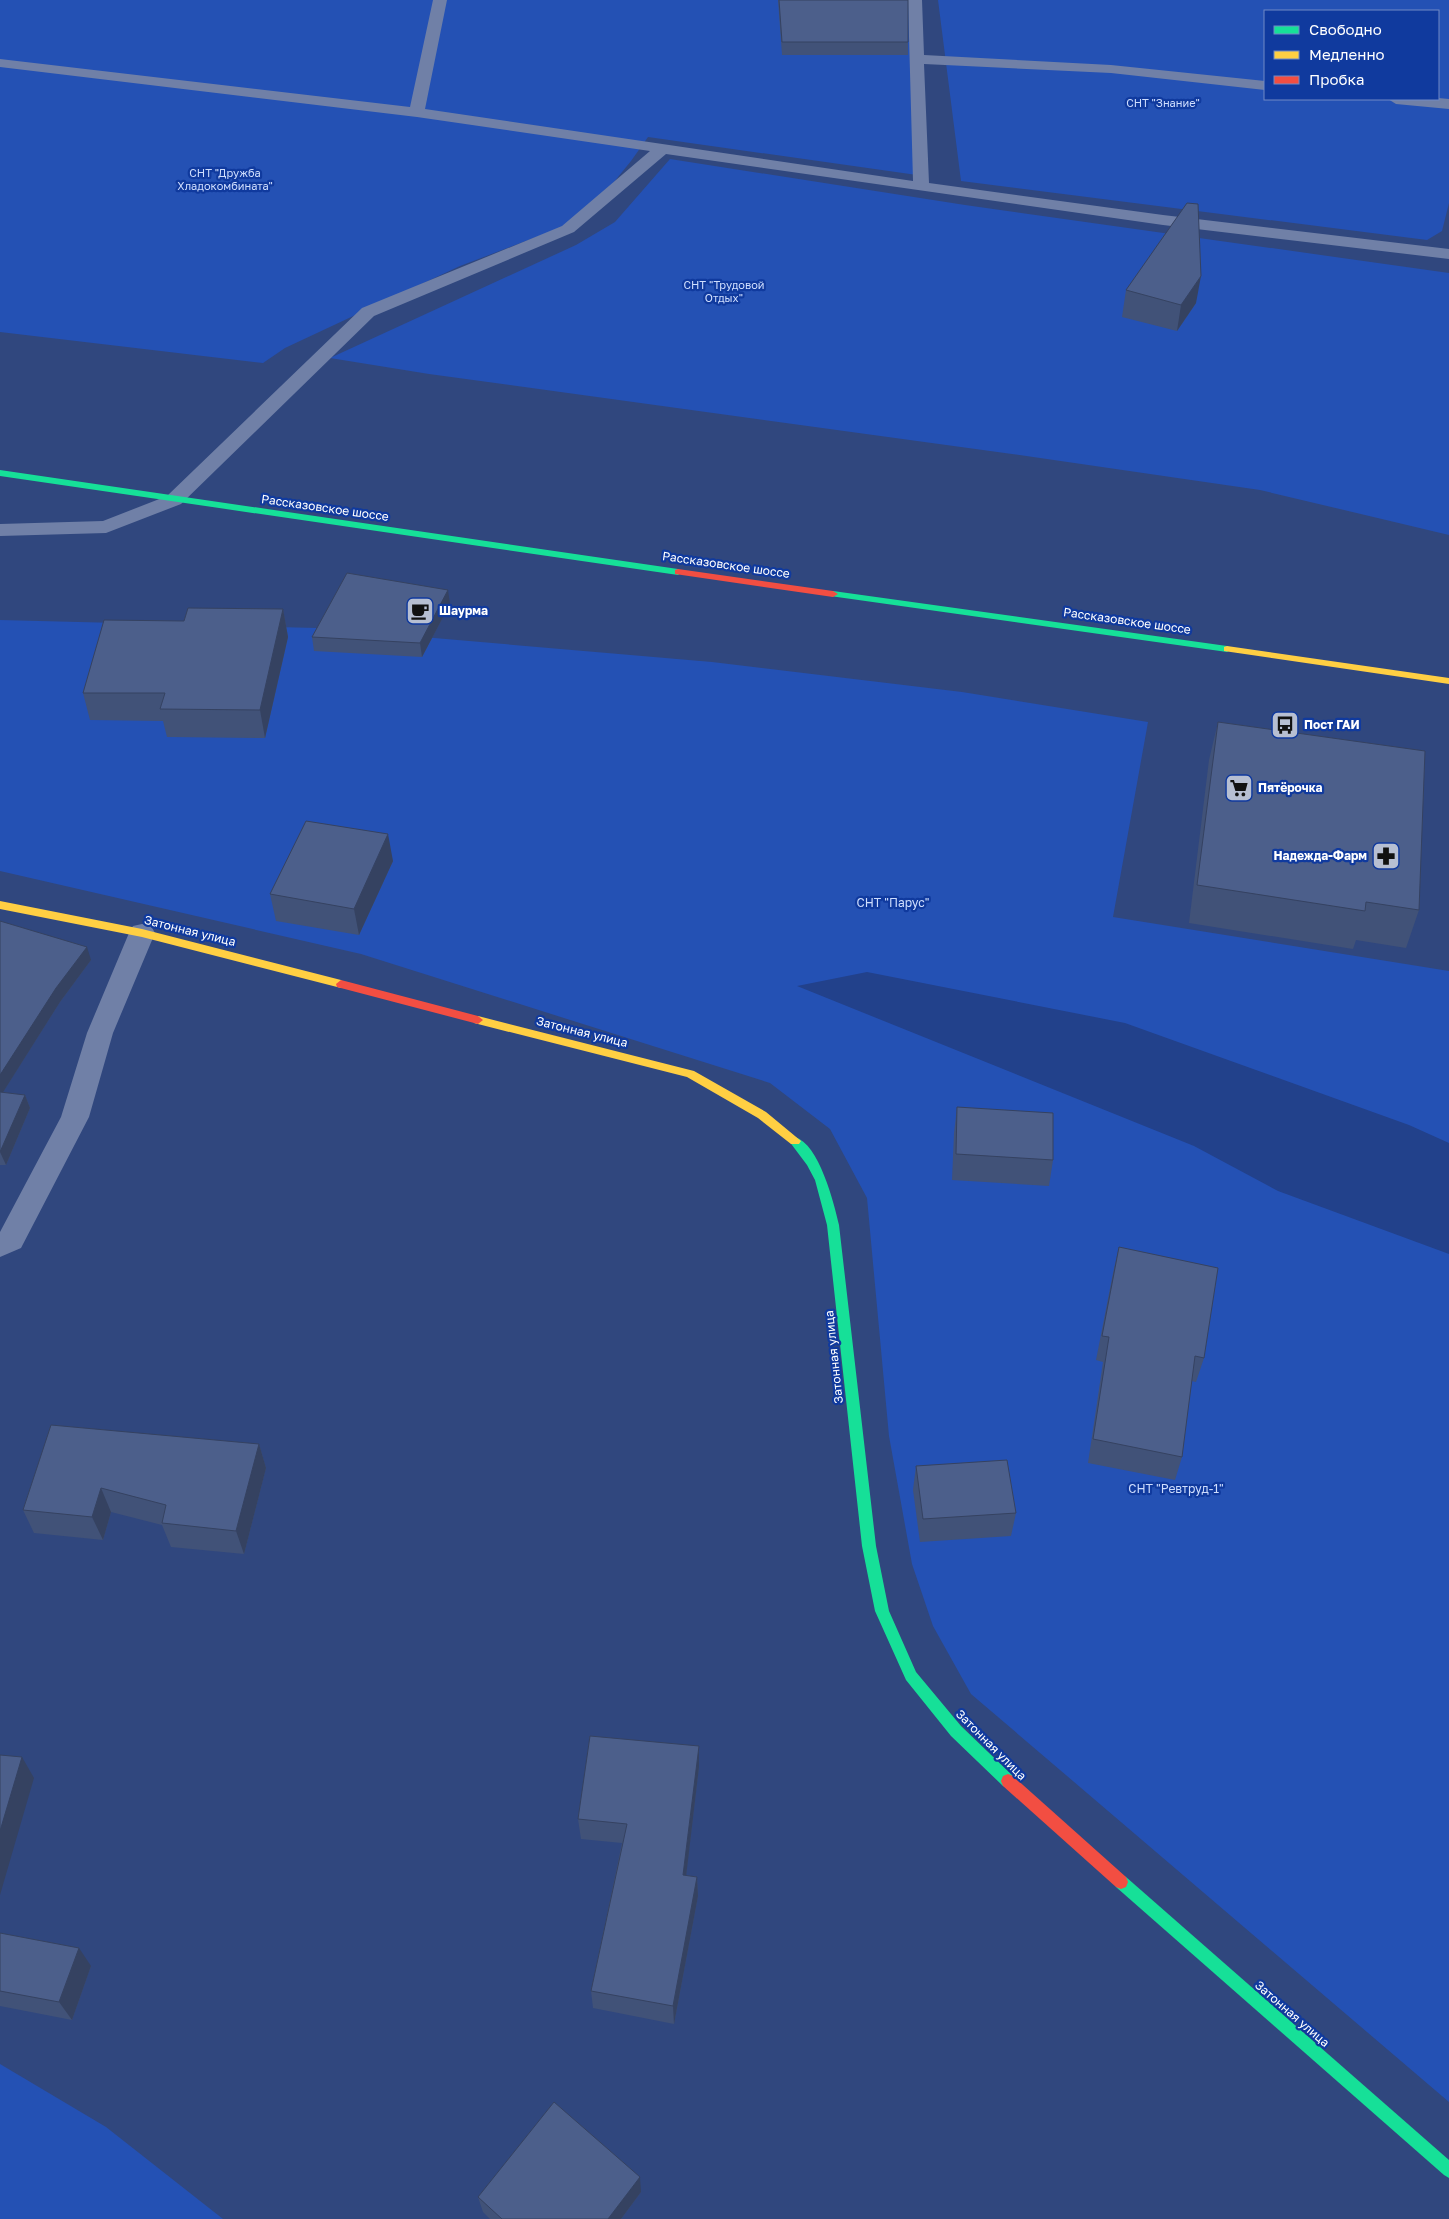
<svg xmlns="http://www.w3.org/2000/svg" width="1449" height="2219" viewBox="0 0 1449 2219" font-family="'Golos Text',sans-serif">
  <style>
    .green { fill: #2451b4; fill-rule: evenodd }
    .water { fill: #22418b }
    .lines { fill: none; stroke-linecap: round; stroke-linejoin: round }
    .lane { fill: #7080a7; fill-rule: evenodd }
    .street { fill: #7080a7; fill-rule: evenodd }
    .fast { fill: #16e098; fill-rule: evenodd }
    .slow { fill: #ffcf43; fill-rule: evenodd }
    .jam { fill: #f24e42; fill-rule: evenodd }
    .wall { fill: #415278 }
    .shaded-wall { fill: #354261 }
    .building { fill: #4c5f8b; stroke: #354261 }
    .labels { text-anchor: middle; stroke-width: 4.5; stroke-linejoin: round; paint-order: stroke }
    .far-park-label { font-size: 11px; fill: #cfdefe; stroke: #103a9e }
    .street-label { font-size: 12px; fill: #fff; stroke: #103a9e }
    .poi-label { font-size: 12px; font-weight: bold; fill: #fff; stroke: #103a9e; text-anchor: start }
    .park-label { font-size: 12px; fill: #cfdefe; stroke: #103a9e }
  </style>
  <rect width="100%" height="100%" fill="#30477e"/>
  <!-- green -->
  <g class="green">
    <path d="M0 0H911L924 176 648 137 631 161 584 219 460 266 285 348 263 363 0 332Z"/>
    <path d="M938 0H1449V203L1442 231 1427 240 961 181ZM1265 11H1438V99H1265Z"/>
    <path d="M670 159 965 205 1449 273V535L1260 490 1012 454 429 374 330 358 576 245 615 222Z"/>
    <path d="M0 620 318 628 712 662 962 692 1148 722 1113 917 1449 971V2102L971 1694 933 1626 912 1564 889 1436 867 1198 830 1129 770 1083 361 954 0 871Z"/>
    <path d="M0 2064 106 2127 223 2219H0Z"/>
  </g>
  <!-- water -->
  <path class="water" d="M867 972 1125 1023 1409 1125 1449 1143V1254L1278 1191 1194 1146 797 986Z"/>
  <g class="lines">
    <!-- lane -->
    <g class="lane">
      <path d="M433 0H447L425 109 913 181 908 0H922L924 55 1111 65 1265 81V90L1111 73 924 64 929 183 1163 215 1449 249V259L1163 225 666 154 574 232 374 316 181 504 106 533 0 536V524L103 521 167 496 362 308 562 226 650 151 417 117 0 67V59L410 107Z"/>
      <path d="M1438 98 1449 99V109L1396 104 1388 99Z"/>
    </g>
    <!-- street -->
    <path class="street" d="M142 924 151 926 155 933 113 1033 89 1117 21 1248 0 1257V1232L61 1117 87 1033 129 933 133 926Z"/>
    <!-- fast -->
    <g class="fast">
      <path d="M0 470 678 569 683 572 678 575 0 476Z"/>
      <path d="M833 591 1227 646 1232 649 1227 652 830 596 828 594Z"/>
      <path d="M795 1137C819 1144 834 1203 839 1225L876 1546 889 1611 916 1672 961 1726 1013 1776 1015 1781 1013 1786 1008 1788 1003 1786 951 1736 906 1680 875 1611 862 1546 827 1225 815 1180 807 1165 789 1141 791 1138Z"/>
      <path d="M1121 1875 1126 1877 1449 2160V2178L1444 2175 1116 1887 1114 1882 1116 1877Z"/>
    </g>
    <!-- slow -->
    <g class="slow">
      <path d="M1227 646 1449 678V684L1224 651V647Z"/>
      <path d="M0 901 142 929 341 980 346 984 341 988 142 937 0 909Z"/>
      <path d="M478 1016 694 1071 766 1112 801 1141 799 1144H791L758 1118 687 1077 474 1023 473 1020Z"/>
    </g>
    <!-- jam -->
    <g class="jam">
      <path d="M678 569 833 591 838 594 833 597 675 574V570Z"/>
      <path d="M341 980 478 1016 483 1020 478 1024 337 987 336 984Z"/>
      <path d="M1008 1774 1013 1776 1126 1877 1128 1882 1126 1887 1121 1889 1116 1887 1003 1786 1001 1781 1003 1776Z"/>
    </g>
  </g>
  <!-- wall -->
  <g class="wall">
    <path d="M778 0H908V55H782Z"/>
    <path d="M1126 290 1196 303 1177 331 1122 317Z"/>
    <path d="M450 604 422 657 314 651 312 637Z"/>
    <path d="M283 609 288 637 265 738 167 737 163 721 90 720 83 693 184 621Z"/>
    <path d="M1218 722 1419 910 1406 948 1356 940 1353 949 1189 923 1209 760Z"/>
    <path d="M393 861 359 935 276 921 270 894Z"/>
    <path d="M0 921 91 960 60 1002 3 1092 25 1095 30 1108 6 1165H0Z"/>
    <path d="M957 1107 1053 1160 1049 1186 952 1180 954 1133Z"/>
    <path d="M1119 1247 1204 1358 1196 1382 1191 1381 1182 1457 1175 1480 1088 1463 1103 1362 1096 1360 1113 1273Z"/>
    <path d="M259 1444 266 1468 244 1554 171 1547 162 1525 111 1512 103 1540 34 1533 23 1510Z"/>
    <path d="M916 1466 1016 1513 1011 1536 920 1542 913 1490Z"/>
    <path d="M699 1746V1767L686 1875 697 1877 698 1896 674 2024 593 2008 591 1991 622 1843 581 1839 578 1819Z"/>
    <path d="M0 1933 91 1966 72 2020 0 2006Z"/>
    <path d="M641 2192 621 2219H490L483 2212 478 2197Z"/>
  </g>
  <!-- shaded-wall -->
  <g class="shaded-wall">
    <path d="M1201 276 1196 303 1177 331 1181 305Z"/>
    <path d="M448 590 450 604 422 657 420 643Z"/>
    <path d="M283 609 288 637 265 738 260 710Z"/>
    <path d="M388 834 393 861 359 935 354 909Z"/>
    <path d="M87 947 91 960 60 1002 0 1097V1075L56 988Z"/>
    <path d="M25 1095 30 1108 6 1165 0 1152Z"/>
    <path d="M259 1444 266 1468 244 1554 236 1531Z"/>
    <path d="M101 1488 111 1512 103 1540 92 1517Z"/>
    <path d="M699 1746V1767L684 1894 683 1875Z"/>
    <path d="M22 1757 34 1778 0 1895V1831Z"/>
    <path d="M697 1877 698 1896 674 2024 673 2006Z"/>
    <path d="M79 1948 91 1966 72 2020 59 2002Z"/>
    <path d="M640 2177 641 2192 621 2219H608Z"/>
  </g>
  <!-- building -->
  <g class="building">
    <path d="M779 0H908V42H782Z"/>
    <path d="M1187 203 1198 204 1201 276 1181 305 1126 290Z"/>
    <path d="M347 573 448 590 420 643 312 637Z"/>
    <path d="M188 608 283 609 260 710 160 709 165 693H83L104 620 184 621Z"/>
    <path d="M1218 722 1425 751 1419 910 1366 902 1365 911 1197 885Z"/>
    <path d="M306 821 388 834 354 909 270 894Z"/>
    <path d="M0 921 87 947 56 988 0 1075Z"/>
    <path d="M0 1092 25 1095 0 1152Z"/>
    <path d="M957 1107 1053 1113V1160L956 1154Z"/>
    <path d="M1119 1247 1218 1268 1204 1358 1195 1356 1182 1457 1093 1439 1109 1337 1102 1336Z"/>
    <path d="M51 1425 259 1444 236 1531 162 1523 166 1505 101 1488 92 1517 23 1510Z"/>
    <path d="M1007 1460 1016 1513 923 1519 916 1466Z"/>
    <path d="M590 1736 699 1746 683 1875 697 1877 673 2006 591 1991 627 1824 578 1819Z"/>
    <path d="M0 1755 22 1757 0 1831Z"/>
    <path d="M0 1933 79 1948 59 2002 0 1991Z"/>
    <path d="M554 2102 640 2177 608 2219H502L478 2197Z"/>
  </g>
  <!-- icons -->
  <defs>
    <g id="cafe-square" transform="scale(1.4375)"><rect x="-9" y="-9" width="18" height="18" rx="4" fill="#b7bfd2" stroke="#103a9e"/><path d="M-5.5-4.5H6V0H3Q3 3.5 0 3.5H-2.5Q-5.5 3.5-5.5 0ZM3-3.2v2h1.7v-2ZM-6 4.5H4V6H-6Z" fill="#111"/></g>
    <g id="bus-square" transform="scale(1.4375)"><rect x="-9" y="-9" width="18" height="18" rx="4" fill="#b7bfd2" stroke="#103a9e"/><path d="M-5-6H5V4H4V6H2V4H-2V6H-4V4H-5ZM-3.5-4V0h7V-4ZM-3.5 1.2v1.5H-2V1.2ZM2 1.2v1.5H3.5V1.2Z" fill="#111"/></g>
    <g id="supermarket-square" transform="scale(1.4375)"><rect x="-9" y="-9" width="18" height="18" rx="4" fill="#b7bfd2" stroke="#103a9e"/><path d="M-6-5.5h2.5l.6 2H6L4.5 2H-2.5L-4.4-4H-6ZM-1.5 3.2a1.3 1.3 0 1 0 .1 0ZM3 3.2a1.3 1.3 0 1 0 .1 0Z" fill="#111"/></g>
    <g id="pharmacy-square" transform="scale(1.4375)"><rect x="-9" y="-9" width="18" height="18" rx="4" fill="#b7bfd2" stroke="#103a9e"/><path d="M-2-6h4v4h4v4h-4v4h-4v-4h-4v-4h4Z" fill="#111"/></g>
  </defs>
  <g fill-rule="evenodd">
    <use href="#cafe-square" x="420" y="611"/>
    <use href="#bus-square" x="1285" y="725"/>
    <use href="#supermarket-square" x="1239" y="788"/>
    <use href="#pharmacy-square" x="1386" y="856"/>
  </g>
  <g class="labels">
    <!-- far-park labels -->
    <g class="far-park-label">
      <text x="1163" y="107">СНТ "Знание"</text>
      <text x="225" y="177">СНТ "Дружба<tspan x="225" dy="13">Хладокомбината"</tspan></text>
      <text x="724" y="289">СНТ "Трудовой<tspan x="724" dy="13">Отдых"</tspan></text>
    </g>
    <!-- street labels -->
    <g class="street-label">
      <text transform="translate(325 508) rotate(8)" y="4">Рассказовское шоссе</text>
      <text transform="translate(726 565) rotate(8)" y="4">Рассказовское шоссе</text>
      <text transform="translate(1127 621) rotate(8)" y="4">Рассказовское шоссе</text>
      <text transform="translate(190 931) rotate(14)" y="4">Затонная улица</text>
      <text transform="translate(582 1032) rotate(14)" y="4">Затонная улица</text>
      <text transform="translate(834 1357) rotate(-96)" y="4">Затонная улица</text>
      <text transform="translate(991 1745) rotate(45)" y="4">Затонная улица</text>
      <text transform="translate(1292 2014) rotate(41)" y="4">Затонная улица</text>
    </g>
    <!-- poi labels -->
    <g class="poi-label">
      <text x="439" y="615">Шаурма</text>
      <text x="1304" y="729">Пост ГАИ</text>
      <text x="1258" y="792">Пятёрочка</text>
      <text x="1367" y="860" text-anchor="end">Надежда-Фарм</text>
    </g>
    <!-- park labels -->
    <g class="park-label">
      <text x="893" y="907">СНТ "Парус"</text>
      <text x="1176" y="1493">СНТ "Ревтруд-1"</text>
    </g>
  </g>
  <!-- legend -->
  <rect x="1264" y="10" width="175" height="90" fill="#103a9e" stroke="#7089c5"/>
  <rect x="1274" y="26" width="25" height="8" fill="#16e098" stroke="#7089c5"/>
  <text x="1309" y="35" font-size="15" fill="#ffffff">Свободно</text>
  <rect x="1274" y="51" width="25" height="8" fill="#ffcf43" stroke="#7089c5"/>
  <text x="1309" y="60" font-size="15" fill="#ffffff">Медленно</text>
  <rect x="1274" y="76" width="25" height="8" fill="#f24e42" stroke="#7089c5"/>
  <text x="1309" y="85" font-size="15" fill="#ffffff">Пробка</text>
</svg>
